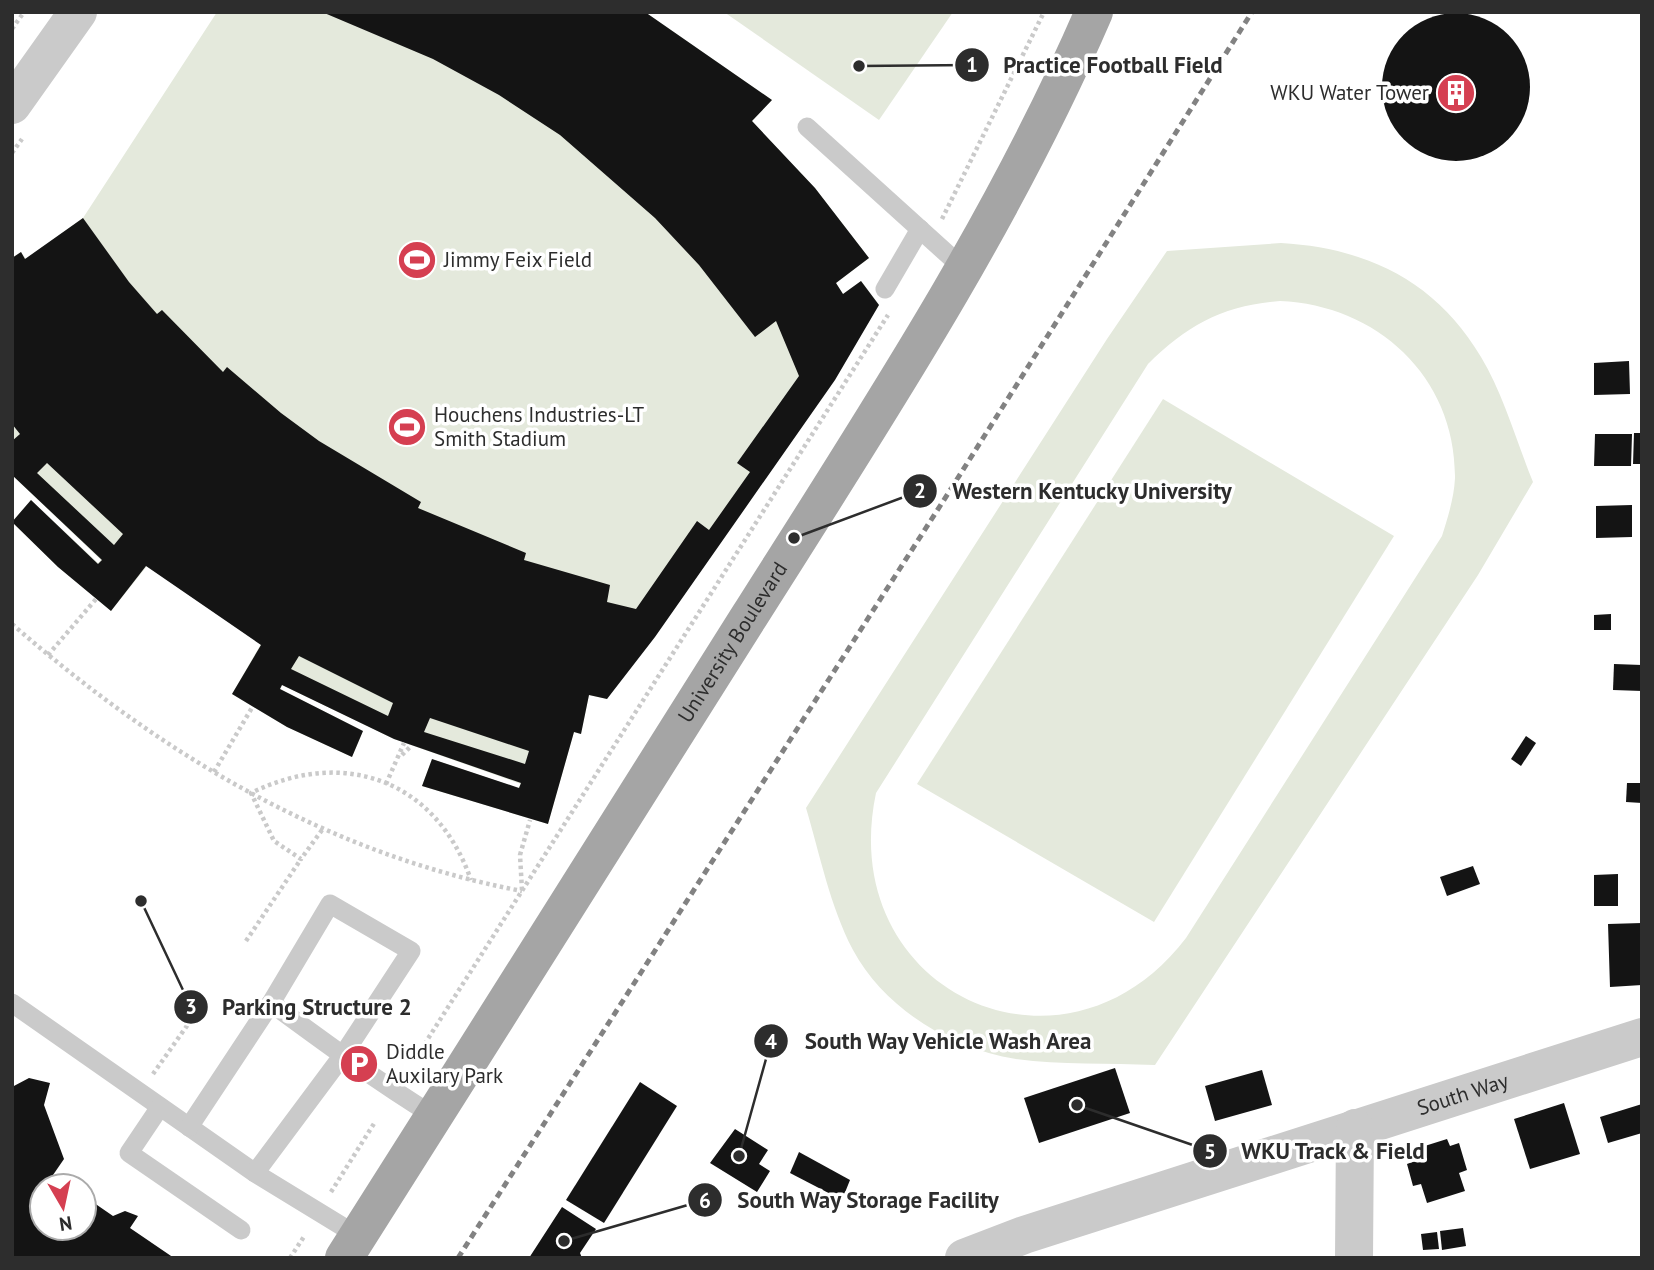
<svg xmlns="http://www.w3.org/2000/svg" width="1654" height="1270" viewBox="0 0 1654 1270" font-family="'PT Sans',sans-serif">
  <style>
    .garden { fill: #e4e9dc; fill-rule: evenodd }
    .building { fill: #141414; fill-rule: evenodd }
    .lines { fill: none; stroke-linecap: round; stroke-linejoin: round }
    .path { stroke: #cacaca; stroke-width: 4.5; stroke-dasharray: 3.5 3.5; stroke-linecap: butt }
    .service { stroke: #cacaca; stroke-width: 19 }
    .minor { stroke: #cacaca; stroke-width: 38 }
    .primary { stroke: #a5a5a5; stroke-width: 38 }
    .rail { stroke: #828282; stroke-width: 5; stroke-dasharray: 7 5; stroke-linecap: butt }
    .labels { text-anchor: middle; stroke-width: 7; stroke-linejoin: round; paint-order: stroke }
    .poi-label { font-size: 21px; fill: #2d2d2d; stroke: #fff; text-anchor: start }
    .street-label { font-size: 21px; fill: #2d2d2d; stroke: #fff }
    .leader { fill: none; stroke: #2d2d2d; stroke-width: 2.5 }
    .callout-dot { fill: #2d2d2d; stroke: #fff; stroke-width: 2.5 }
    .mark-label { font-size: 21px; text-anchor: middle; font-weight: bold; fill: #fff }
    .callout-label { font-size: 23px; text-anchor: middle; font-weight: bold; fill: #2d2d2d; stroke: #fff; stroke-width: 7; stroke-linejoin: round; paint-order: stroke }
  </style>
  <rect width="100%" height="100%" fill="#fff"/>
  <!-- garden -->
  <g class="garden">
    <path d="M217 12H645L772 100 752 121 815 188 869 258 836 283 843 294 861 281 879 305 607 699 589 695 581 734 574 732 548 824 422 786 432 759 518 788 521 784 394 739 282 685 280 689 363 731 352 757 287 727 232 694 261 644 147 566 111 611 58 567 12 522 31 500 98 563 101 560 12 475V258L21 252 26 259 83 218Z"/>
    <path d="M724 12H953L879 120Z"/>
    <path d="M1281 243C1367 248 1436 281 1481 357 1503 393 1517 443 1533 482L1478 575 1155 1065C1109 1063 1061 1065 1016 1059 951 1049 885 1009 853 950 830 906 820 855 806 808L1107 339 1167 251ZM1280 301C1377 305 1456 377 1455 478 1454 498 1448 517 1442 536L1186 938C1064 1098 834 992 876 793L1148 364C1187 325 1224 305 1280 301Z"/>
    <path d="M1163 399 1394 536 1154 922 917 784Z"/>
  </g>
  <!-- building -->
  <g class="building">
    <path d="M322 12H645L772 100 752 121 815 188 869 258 836 283 843 294 861 281 879 305 835 380 655 637 607 699 589 695 581 734 574 732 548 824 422 786 432 759 519 788 521 783 394 739 282 685 280 689 363 731 352 757 287 727 232 694 261 645 146 566 111 611 58 567 12 522 31 500 98 564 102 560 12 475V441L20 434 12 424V258L21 252 25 259 83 218 129 282 157 314 162 310 223 372 227 367 281 413 319 441 421 502 418 508 526 553 524 560 610 585 607 602 636 609 697 521 709 530 750 472 737 463 799 376 776 321 755 337 699 265 655 218 560 135 499 95 433 59ZM47 463 123 534 114 545 37 473ZM299 656 393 703 388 716 291 669ZM430 718 529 751 525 764 424 732Z"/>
    <circle cx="1456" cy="87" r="74"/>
    <path d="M1629 361 1630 394 1594 395V363Z"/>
    <path d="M1634 433H1642V464H1633Z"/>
    <path d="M1595 434H1632L1631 466H1594Z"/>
    <path d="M1632 505V537L1596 538V506Z"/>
    <path d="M1611 614V630H1594V615Z"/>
    <path d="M1614 664 1642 665V691L1613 690Z"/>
    <path d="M1526 736 1536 743 1521 766 1511 759Z"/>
    <path d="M1627 783H1642V803L1626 802Z"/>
    <path d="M1473 866 1480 884 1447 896 1440 877Z"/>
    <path d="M1618 874V906H1594V875Z"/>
    <path d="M1642 923V985L1610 987 1608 924Z"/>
    <path d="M1115 1068 1130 1113 1039 1143 1024 1098Z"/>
    <path d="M1262 1070 1272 1105 1215 1121 1205 1086Z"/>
    <path d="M29 1078 50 1083 44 1105 64 1159 53 1175 69 1186H42V1228H84V1196L113 1216 125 1211 138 1216 130 1228 174 1258H12V1087Z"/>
    <path d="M640 1082 677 1106 604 1223 566 1200Z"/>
    <path d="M1564 1103 1580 1154 1530 1169 1514 1119Z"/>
    <path d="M1642 1104V1133L1608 1143 1600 1117Z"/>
    <path d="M735 1129 768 1150 759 1164 770 1171 757 1192 710 1163Z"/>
    <path d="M1447 1139 1450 1146 1459 1143 1467 1170 1459 1173 1465 1191 1427 1203 1421 1184 1413 1186 1407 1164 1415 1161 1412 1150Z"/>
    <path d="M799 1152 850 1180 842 1200 790 1173Z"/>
    <path d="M562 1207 596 1229 580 1253 582 1258H529Z"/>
    <path d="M1463 1228 1466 1246 1442 1250 1440 1231Z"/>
    <path d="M1437 1232 1439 1249 1423 1250 1421 1234Z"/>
  </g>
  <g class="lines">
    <!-- path -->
    <g class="path">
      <path d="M12 29 24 12"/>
      <path d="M12 153 22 139"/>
      <path d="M942 219 1044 12"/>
      <path d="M12 624C161 754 327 854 522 891"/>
      <path d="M48 655 96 599"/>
      <path d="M402 755 411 746"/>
      <path d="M214 772 253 706"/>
      <path d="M386 784 404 743"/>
      <path d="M322 830 301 859 274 841 251 793C344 747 436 780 471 880"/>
      <path d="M522 890 520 855 530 820"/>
      <path d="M246 941 301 859"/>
      <path d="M417 1056 888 315"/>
      <path d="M153 1074 203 1003"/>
      <path d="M331 1192 375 1122"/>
      <path d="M290 1258 305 1235"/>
    </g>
    <!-- service -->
    <g class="service">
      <path d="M807 127 964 269"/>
      <path d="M885 289 920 229"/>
      <path d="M12 1003 255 1173 358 1236"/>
      <path d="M160 1107 129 1153 241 1230"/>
      <path d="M189 1127 271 1003"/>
      <path d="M255 1173 343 1055 411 951 330 904 271 1003C324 1042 377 1081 434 1116"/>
    </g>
    <!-- minor -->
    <g class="minor">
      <path d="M12 105 78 12"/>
      <path id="s1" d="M964 1258 1024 1235 1642 1037"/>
      <path d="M1354 1258 1355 1128"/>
    </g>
    <!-- primary -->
    <path class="primary" id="s2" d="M344 1258C480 1044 615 829 750 615 874 419 1002 225 1094 12"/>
    <!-- rail -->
    <path class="rail" d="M458 1258 949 492 1252 12"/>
  </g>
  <!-- icons -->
  <defs>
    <g id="building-disc" transform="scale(2.0125)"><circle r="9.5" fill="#d53f51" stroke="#fff"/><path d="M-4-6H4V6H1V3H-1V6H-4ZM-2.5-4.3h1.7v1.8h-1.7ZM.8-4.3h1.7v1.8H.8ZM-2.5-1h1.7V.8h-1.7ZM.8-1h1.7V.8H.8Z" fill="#fff"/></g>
    <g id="stadium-disc" transform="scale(2.0125)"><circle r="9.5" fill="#d53f51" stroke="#fff"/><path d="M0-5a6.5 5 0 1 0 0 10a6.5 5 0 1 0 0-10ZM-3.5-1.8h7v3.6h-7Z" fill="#fff"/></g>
    <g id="parking-disc" transform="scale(2.0125)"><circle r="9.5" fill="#d53f51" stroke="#fff"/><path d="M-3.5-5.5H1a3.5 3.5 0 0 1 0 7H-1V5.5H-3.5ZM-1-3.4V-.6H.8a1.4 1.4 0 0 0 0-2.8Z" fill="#fff"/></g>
  </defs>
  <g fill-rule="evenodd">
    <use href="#building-disc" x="1456" y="93"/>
    <use href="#stadium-disc" x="417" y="260"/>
    <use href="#stadium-disc" x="407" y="427"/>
    <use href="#parking-disc" x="359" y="1064"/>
  </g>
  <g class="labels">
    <!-- poi labels -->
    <g class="poi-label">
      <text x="1429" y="100" text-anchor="end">WKU Water Tower</text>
      <text x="444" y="267">Jimmy Feix Field</text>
      <text x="434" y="422">Houchens Industries-LT<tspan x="434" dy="24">Smith Stadium</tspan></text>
      <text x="386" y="1059">Diddle<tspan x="386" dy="24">Auxilary Park</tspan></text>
    </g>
    <!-- street labels -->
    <g class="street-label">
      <text dy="7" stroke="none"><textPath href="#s2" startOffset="728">University Boulevard</textPath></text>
      <text dy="7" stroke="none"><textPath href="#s1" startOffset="525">South Way</textPath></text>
    </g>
  </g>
  <!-- callouts -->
  <path class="leader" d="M859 66L972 65M794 538L920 491M141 901L191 1007M739 1156L771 1041M1077 1105L1210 1151M564 1241L705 1200"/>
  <g class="callout-dot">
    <circle cx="859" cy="66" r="7"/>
    <circle cx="794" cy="538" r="7"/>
    <circle cx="141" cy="901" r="7"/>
    <circle cx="739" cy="1156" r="7"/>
    <circle cx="1077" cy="1105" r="7"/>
    <circle cx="564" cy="1241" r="7"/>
    <circle cx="972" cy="65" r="18"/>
    <circle cx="920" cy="491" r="18"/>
    <circle cx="191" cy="1007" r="18"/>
    <circle cx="771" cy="1041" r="18"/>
    <circle cx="1210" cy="1151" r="18"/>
    <circle cx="705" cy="1200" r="18"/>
  </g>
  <g class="mark-label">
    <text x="972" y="72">1</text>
    <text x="920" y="498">2</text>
    <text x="191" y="1014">3</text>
    <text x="771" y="1049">4</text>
    <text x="1210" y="1159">5</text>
    <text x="705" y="1208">6</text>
  </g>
  <g class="callout-label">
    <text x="1113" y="73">Practice Football Field</text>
    <text x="1092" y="499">Western Kentucky University</text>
    <text x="317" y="1015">Parking Structure 2</text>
    <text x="948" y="1049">South Way Vehicle Wash Area</text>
    <text x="1333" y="1159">WKU Track &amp; Field</text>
    <text x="868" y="1208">South Way Storage Facility</text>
  </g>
  <!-- border -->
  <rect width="1654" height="1270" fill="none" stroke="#2d2d2d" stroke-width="28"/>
  <!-- north arrow -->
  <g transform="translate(63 1207) rotate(171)"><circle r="33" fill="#ffffff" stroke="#ababab" stroke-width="2"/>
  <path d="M0-5L12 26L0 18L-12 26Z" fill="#d53f51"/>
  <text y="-10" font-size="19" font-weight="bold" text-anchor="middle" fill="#2d2d2d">N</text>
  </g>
</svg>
